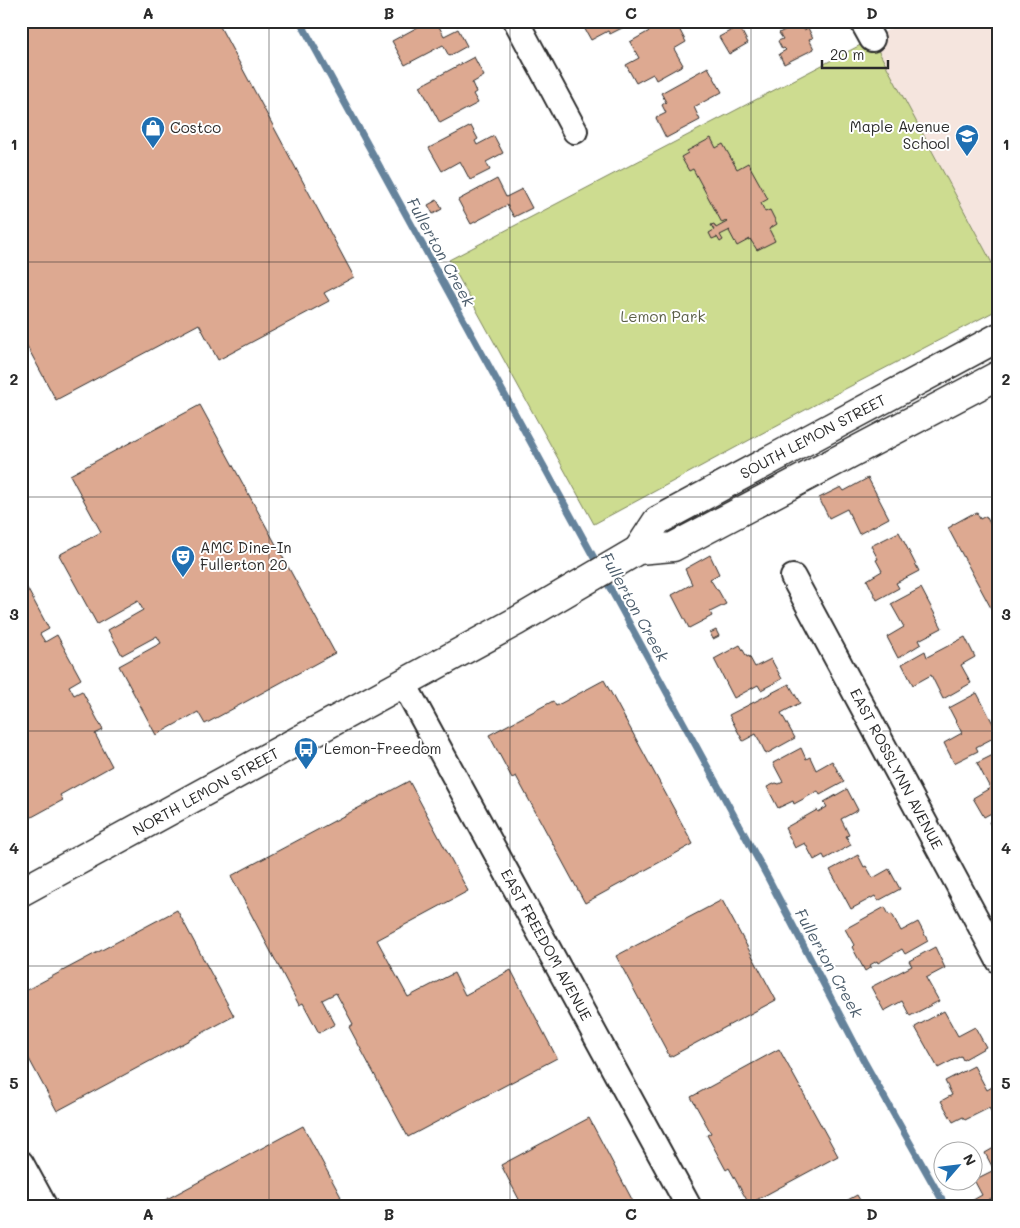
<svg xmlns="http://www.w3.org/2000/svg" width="1020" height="1228" viewBox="0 0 1020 1228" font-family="Mali,sans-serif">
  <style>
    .built { fill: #f5e5de }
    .green { fill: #cddc90; stroke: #7c845e }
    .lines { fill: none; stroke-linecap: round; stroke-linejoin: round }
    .stream { stroke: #65839c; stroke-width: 7 }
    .building { fill: #dda991; stroke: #2b2b2b }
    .minor-casing { stroke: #2b2b2b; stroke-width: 28 }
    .tertiary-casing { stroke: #2b2b2b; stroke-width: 31 }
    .minor { stroke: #fff; stroke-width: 24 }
    .tertiary { stroke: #fff; stroke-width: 28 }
    .grid { fill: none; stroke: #2b2b2b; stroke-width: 1; stroke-opacity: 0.55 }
    .labels { text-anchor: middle; stroke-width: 4; stroke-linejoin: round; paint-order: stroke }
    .poi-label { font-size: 15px; fill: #2b2b2b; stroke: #fff; text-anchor: start }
    .park-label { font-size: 15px; fill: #5c6049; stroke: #fff }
    .street-label { font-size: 15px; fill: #2b2b2b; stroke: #fff }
    .water-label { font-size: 16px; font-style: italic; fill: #4d5e6d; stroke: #fff }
    .neatline { fill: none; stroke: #2b2b2b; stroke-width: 2 }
    .grid-label { font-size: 16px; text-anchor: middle; font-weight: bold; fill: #2b2b2b }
  </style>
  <rect width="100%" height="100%" fill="#fff"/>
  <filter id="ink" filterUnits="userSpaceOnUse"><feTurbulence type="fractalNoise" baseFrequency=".02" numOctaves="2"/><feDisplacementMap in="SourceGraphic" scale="10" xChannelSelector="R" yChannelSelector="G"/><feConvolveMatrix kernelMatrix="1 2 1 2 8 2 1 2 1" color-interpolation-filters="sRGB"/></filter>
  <g filter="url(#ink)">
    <!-- built -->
    <path class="built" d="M904 21H999V276L872 39Z"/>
    <!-- green -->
    <path class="green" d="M872 39 999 276V309L820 402 594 524 449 260Z"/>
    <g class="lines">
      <!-- stream -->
      <g class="stream">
        <path d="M300 21 599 567"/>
        <path d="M604 577 767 876 865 1063 946 1207"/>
      </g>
    </g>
    <!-- building -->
    <g class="building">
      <path d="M21 21H217L354 277 324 293 329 301 218 360 199 324 56 400 21 335Z"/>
      <path d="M429 21H436L444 36 458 29 467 46 449 56 443 45 405 65 392 41Z"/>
      <path d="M587 21H640L629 27 628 25 610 34 608 31 591 40 582 24Z"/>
      <path d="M667 21H675L686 42 674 49 683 65 656 80 653 74 636 83 626 65 639 58 630 42Z"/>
      <path d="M756 21H775L760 29Z"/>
      <path d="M800 22 804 30 808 28 813 38 809 39 814 49 784 64 779 54 786 50 784 48 782 49 778 41 783 39 779 33Z"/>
      <path d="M739 26 748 43 729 54 719 37Z"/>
      <path d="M474 57 484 76 472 83 476 92 473 94 478 103 440 123 420 86Z"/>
      <path d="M708 67 722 92 694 107 700 120 666 138 656 118 666 113 662 105 666 102 661 93Z"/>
      <path d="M471 126 478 139 475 141 477 145 494 136 503 153 486 162 490 170 470 180 460 161 442 171 429 148Z"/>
      <path d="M711 138 716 148 723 144 737 169 748 163 768 199 761 203 765 212 770 210 777 224 769 229 775 241 757 250 750 239 737 246 729 231 730 230 720 235 723 240 720 242 717 237 712 239 709 233 714 230 711 225 714 224 716 228 727 222 726 221 722 223 693 169 689 171 681 157 688 153 687 151Z"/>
      <path d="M497 179 506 197 522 189 532 208 514 217 507 205 471 224 458 200Z"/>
      <path d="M437 200 442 209 433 214 428 205Z"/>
      <path d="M200 405 335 653 205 724 198 712 156 735 119 666 161 643 157 636 122 655 108 630 143 610 138 601 97 624 59 555 101 532 70 475Z"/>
      <path d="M868 478 889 518 859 534 847 509 829 518 819 498 841 487 844 491Z"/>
      <path d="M977 513 980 519 986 516 999 540V606L992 610 948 528 952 526V525L972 514 973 515Z"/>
      <path d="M899 532 919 571 896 583 899 588 877 600 867 580 882 571 876 560 878 559 871 546Z"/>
      <path d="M710 555 719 574 710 579 717 590H718L726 604 710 612 712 616 689 628 672 595 692 584 685 569Z"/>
      <path d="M27 588 49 629 40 634 45 642 57 635 81 679 69 686 74 695 82 691 103 730 95 734 112 766 60 795 63 800 21 823V591Z"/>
      <path d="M921 588 942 628 919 640 921 644 898 658 887 637 904 627 891 604Z"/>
      <path d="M716 630 719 636 713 639 710 633Z"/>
      <path d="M965 637 975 657 961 665 971 683 943 699 931 675 913 685 902 664 925 651 927 657Z"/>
      <path d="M740 645 747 657 749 656 755 667 771 659 782 679 761 690 758 685 734 698 714 659Z"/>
      <path d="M604 680 693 844 585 903 516 776 512 778 489 735 553 701 556 706Z"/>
      <path d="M789 684 800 703 781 713 795 738 766 754 756 734 743 741 729 715Z"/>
      <path d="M977 693 999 735 976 747 978 751 954 763 944 743 962 733 949 708Z"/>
      <path d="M801 748 806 759 810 757 816 770 832 761 844 782 820 795 818 791 794 804 793 801 778 808 767 787 776 783 779 784 783 782 773 763Z"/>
      <path d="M999 752V809L984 817 973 798 990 788 977 763Z"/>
      <path d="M409 781 468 891 377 940 408 997 454 973 465 995 511 970 557 1058 408 1137 349 1027 353 1024 336 993 322 1000 335 1024 319 1033 303 1003 299 1005 231 876Z"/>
      <path d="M847 789 858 810 841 819 849 835 846 836 851 845 825 859 823 855 814 860 805 843 795 848 785 828 817 810 818 812 827 807 824 802Z"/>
      <path d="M999 817V841L989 822Z"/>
      <path d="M858 855 864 867 866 866 873 878 889 869 900 889 878 901 875 896 851 909 830 870Z"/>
      <path d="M722 900 776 1000 670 1057 616 956Z"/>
      <path d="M885 907 889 915 892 914 901 931 918 922 928 941 905 954 902 949 878 963 877 961 870 965 871 967 865 971 852 947 854 945 845 929Z"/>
      <path d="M177 910 234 1016 57 1111 21 1044V993Z"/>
      <path d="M935 947 945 968 926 978 939 1001 910 1016 902 1001 884 1011 871 987 912 966 909 961Z"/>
      <path d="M944 1011 958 1036 975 1027 986 1047 963 1060 961 1056 938 1068 915 1027Z"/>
      <path d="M779 1049 838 1156 749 1204 729 1168 726 1170 707 1135 711 1133 691 1097Z"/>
      <path d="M974 1066 987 1090 999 1083V1109L992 1113 989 1108 965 1120 963 1117 953 1122 941 1101 952 1095 945 1081Z"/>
      <path d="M589 1118 636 1207H523L501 1165Z"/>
      <path d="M303 1126 341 1197 322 1207H152Z"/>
      <path d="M999 1145V1194L986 1201 989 1207H968L966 1204 982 1195 974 1180 994 1170 985 1153Z"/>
      <path d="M857 1195 864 1207H835Z"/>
    </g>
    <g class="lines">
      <!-- minor casing -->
      <g class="minor-casing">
        <g id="minor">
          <path d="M516 21 575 131"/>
          <path d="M862 21 872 39"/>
          <path d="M793 577 999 961"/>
          <path d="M404 684 689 1207"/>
          <path d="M21 1163 45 1207"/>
        </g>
      </g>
      <!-- tertiary casing -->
      <g class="tertiary-casing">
        <g id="tertiary">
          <path d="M638 550 657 521 999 337"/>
          <path d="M21 892 517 621 638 550 673 547 999 375"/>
        </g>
      </g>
      <!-- minor -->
      <use href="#minor" class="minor"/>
      <!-- tertiary -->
      <use href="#tertiary" class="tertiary"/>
    </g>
  </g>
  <!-- grid -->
  <path class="grid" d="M269 21V1207M510 21V1207M751 21V1207M21 262H999M21 497H999M21 731H999M21 966H999"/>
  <!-- icons -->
  <defs>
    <g id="shop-pin" transform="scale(1.25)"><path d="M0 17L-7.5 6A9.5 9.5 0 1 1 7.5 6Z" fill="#1f6fb2" stroke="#fff"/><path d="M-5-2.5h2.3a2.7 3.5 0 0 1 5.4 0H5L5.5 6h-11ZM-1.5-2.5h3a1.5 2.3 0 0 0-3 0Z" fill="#fff"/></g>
    <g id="school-pin" transform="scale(1.25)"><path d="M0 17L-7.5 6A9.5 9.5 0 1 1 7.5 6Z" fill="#1f6fb2" stroke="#fff"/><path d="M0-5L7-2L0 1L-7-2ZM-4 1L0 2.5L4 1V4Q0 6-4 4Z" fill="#fff"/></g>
    <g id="theatre-pin" transform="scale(1.25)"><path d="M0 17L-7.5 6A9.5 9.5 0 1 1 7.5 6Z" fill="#1f6fb2" stroke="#fff"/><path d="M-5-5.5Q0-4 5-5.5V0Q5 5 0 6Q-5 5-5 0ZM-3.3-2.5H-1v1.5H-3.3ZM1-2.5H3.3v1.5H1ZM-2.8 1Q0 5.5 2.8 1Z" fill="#fff"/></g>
    <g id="bus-pin" transform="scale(1.25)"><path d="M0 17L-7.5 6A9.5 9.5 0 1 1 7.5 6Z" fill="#1f6fb2" stroke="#fff"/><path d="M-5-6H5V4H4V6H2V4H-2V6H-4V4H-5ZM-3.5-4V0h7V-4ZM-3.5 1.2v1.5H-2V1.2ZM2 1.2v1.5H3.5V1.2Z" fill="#fff"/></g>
  </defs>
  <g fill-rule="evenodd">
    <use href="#shop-pin" x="153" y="128"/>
    <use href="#school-pin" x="967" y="136"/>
    <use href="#theatre-pin" x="183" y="557"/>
    <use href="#bus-pin" x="306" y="749"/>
  </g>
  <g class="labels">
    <!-- poi labels -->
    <g class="poi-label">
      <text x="950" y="132" text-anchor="end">Maple Avenue<tspan x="950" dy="17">School</tspan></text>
      <text x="170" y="133">Costco</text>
      <text x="200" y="553">AMC Dine-In<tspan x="200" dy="17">Fullerton 20</tspan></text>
      <text x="324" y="754">Lemon-Freedom</text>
    </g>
    <!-- park labels -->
    <g class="park-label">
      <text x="663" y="322">Lemon Park</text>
    </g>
    <!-- street labels -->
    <g class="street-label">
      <text transform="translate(813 437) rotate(-28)" y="5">SOUTH LEMON STREET</text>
      <text transform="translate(896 769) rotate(62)" y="5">EAST ROSSLYNN AVENUE</text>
      <text transform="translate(206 792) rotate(-29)" y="5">NORTH LEMON STREET</text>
      <text transform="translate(546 945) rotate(61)" y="5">EAST FREEDOM AVENUE</text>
    </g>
    <!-- water labels -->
    <g class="water-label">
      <text transform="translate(441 252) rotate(61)" y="6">Fullerton Creek</text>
      <text transform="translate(635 607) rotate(61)" y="6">Fullerton Creek</text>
      <text transform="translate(829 963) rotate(61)" y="6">Fullerton Creek</text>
    </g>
  </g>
  <!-- margin -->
  <rect width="1020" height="1228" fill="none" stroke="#fff" stroke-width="55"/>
  <!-- north arrow -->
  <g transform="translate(958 1166) rotate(62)"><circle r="24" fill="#ffffff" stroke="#aaaaaa"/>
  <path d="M0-4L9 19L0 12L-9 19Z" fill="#1f6fb2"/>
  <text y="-8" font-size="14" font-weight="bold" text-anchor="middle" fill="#2b2b2b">N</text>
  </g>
  <!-- scale -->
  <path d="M822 60v8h66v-8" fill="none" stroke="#2b2b2b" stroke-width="2.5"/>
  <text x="830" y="60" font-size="15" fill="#2b2b2b" stroke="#ffffff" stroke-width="4" paint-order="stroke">20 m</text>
  <rect x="28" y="28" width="964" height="1172" class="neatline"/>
  <g class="grid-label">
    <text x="148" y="19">A</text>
    <text x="389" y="19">B</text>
    <text x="631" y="19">C</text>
    <text x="872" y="19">D</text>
    <text x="14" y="150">1</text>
    <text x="1006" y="150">1</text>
    <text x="14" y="385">2</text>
    <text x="1006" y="385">2</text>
    <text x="14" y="620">3</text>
    <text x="1006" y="620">3</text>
    <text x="14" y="854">4</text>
    <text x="1006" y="854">4</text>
    <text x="14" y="1089">5</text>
    <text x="1006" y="1089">5</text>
    <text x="148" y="1220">A</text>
    <text x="389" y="1220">B</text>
    <text x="631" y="1220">C</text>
    <text x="872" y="1220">D</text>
  </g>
</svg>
